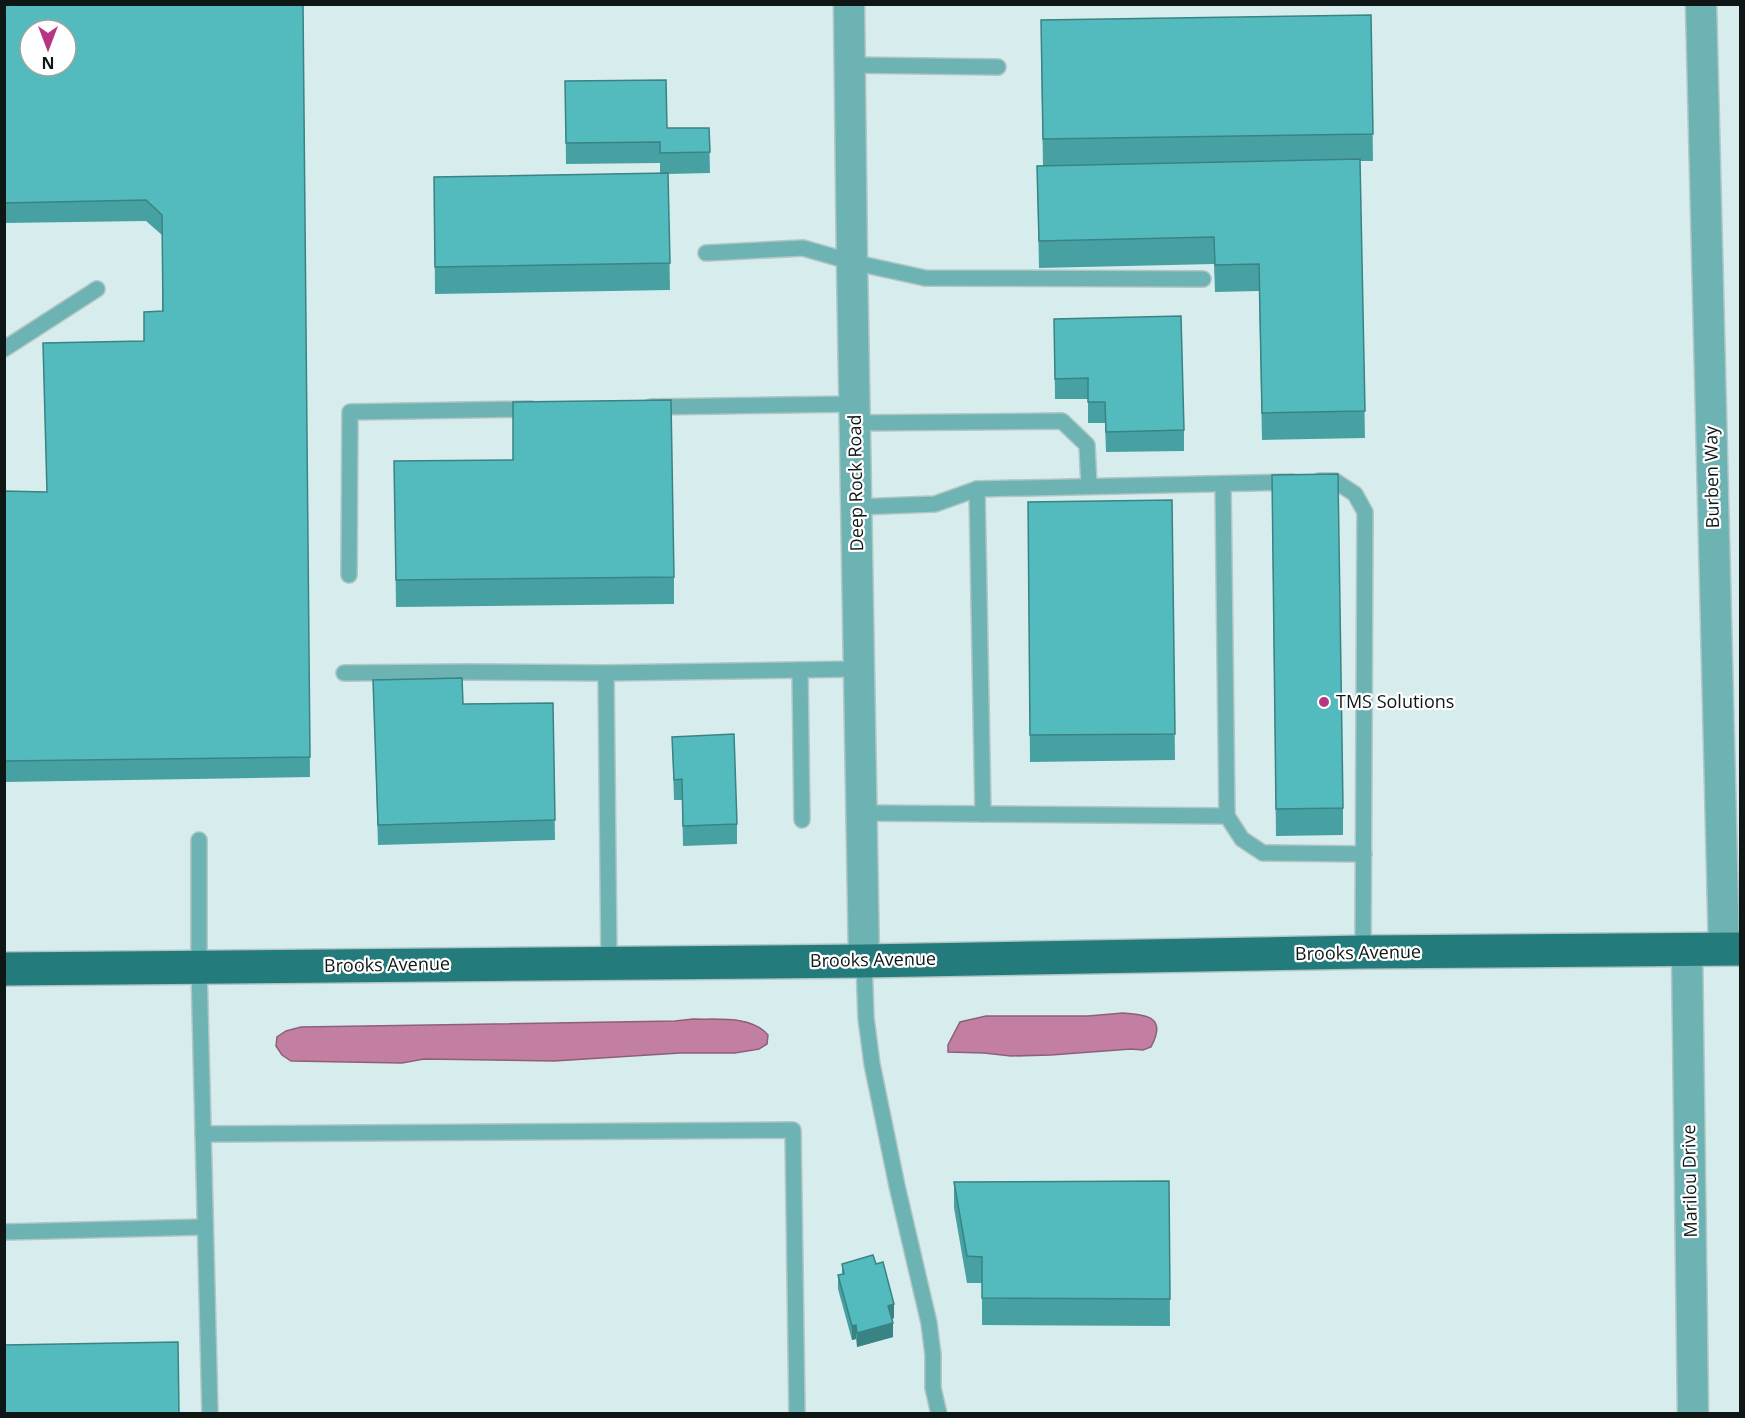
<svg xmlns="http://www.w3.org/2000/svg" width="1745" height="1418" viewBox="0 0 1745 1418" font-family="'Open Sans',sans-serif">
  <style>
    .water { fill: #c37fa2; stroke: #8d6078; stroke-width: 1.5 }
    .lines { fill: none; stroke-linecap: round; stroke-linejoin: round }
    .service-casing { stroke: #b3c6c6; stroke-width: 18 }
    .minor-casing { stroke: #b3c6c6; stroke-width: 33 }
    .primary-casing { stroke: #b3c6c6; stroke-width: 36 }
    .service { stroke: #6db3b3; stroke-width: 15 }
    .minor { stroke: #6db3b3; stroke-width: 30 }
    .primary { stroke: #247b7c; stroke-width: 33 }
    .wall { fill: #47a1a3 }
    .shaded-wall { fill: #3a8384 }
    .building { fill: #53bbbd; stroke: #3a8384; stroke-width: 1.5; fill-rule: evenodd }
    .poi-dot { fill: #b53683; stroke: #fff; stroke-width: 2 }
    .labels { text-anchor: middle; stroke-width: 4.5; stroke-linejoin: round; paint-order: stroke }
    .street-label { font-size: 18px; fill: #0e1616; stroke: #fff }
    .poi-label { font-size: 18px; fill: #0e1616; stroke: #fff; text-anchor: start }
  </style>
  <rect width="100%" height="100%" fill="#d7eded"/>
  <!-- water -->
  <g class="water">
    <path d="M1123 1013C1148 1015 1167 1017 1151 1047L1143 1050 1131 1049 1051 1055 1011 1056 984 1053 948 1052V1045L960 1022 986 1016H1088Z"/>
    <path d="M693 1019C717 1020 751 1015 768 1035L767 1044 759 1049 735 1053H680L554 1061 424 1059 402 1063 291 1061 282 1055 276 1046 277 1037 286 1031 301 1027 675 1021Z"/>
  </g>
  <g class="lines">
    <!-- service casing -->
    <g class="service-casing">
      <g id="service">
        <path d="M850 65 998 67"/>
        <path d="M706 253 803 248 852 262 925 278 1203 279"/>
        <path d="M4 349 97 289"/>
        <path d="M651 407 855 404"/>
        <path d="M856 423 1062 421 1087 445 1089 486"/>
        <path d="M1319 481H1335L1355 494 1365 512 1363 952"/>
        <path d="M1223 484 1227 816"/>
        <path d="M977 489 983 814"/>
        <path d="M857 507 935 504 977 489 1292 482"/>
        <path d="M349 575 350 412 531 409"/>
        <path d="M800 670 802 820"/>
        <path d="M344 673 465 672 606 673 609 963"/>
        <path d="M606 673 859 669"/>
        <path d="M862 813 1227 816 1242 839 1263 853 1364 854"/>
        <path d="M199 840V967L210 1414"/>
        <path d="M864 961 866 1018 872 1064 897 1186 929 1323 933 1355V1388L939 1414"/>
        <path d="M203 1134 793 1130 797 1414"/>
        <path d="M4 1232 205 1227"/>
      </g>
    </g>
    <!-- minor casing -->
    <g class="minor-casing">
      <g id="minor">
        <path d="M849 4 852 262 864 961"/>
        <path d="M1701 4 1724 949"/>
        <path d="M1687 949 1693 1414"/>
      </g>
    </g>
    <!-- primary casing -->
    <g class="primary-casing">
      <path id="primary" d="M4 969 864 961 1363 952 1740 949"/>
    </g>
    <!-- service -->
    <use href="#service" class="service"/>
    <!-- minor -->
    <use href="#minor" class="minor"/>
    <!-- primary -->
    <use href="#primary" class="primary"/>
  </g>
  <!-- wall -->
  <g class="wall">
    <path d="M4 4H303L310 777 4 782V491L47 492 43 343 144 341 162 311V235L146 221 4 223Z"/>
    <path d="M1371 15 1373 161H1360L1365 438 1262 440 1259 291 1215 292 1214 264 1039 268 1037 166H1043L1041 47Z"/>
    <path d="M565 81 667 128H709L710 173 668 174 670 290 435 294 434 177 660 173V163L566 164Z"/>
    <path d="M1054 319 1184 430V451L1106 452 1105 423H1088V399H1055Z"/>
    <path d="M394 461 674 577V604L396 607Z"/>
    <path d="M1172 500 1175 760 1030 762 1028 502Z"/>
    <path d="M1272 502 1343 808V835L1276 836Z"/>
    <path d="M373 680 463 704 553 703 555 840 378 845Z"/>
    <path d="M672 737 737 824V844L683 846 682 800H674Z"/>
    <path d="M1169 1181 1170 1326 982 1325V1283H967L954 1208V1182Z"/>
    <path d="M842 1264H876L894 1318 892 1319 893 1337 857 1347 856 1339 852 1340 838 1289V1275L842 1274Z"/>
  </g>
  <!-- shaded-wall -->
  <g class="shaded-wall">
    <path d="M894 1304V1318L888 1320V1306Z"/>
    <path d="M893 1323V1337L857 1347V1333Z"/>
    <path d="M856 1325V1339L852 1340V1326Z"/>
  </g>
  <!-- building -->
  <g class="building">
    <path d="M4 4H303L310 757 4 761V491L47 492 43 343 144 341V312L163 311 162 215 146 200 4 203ZM30 30H66V66H30Z"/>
    <path d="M1371 15 1373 134 1043 139 1041 20Z"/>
    <path d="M666 80 667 128H709L710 152 660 153V142L566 143 565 81Z"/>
    <path d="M1360 159 1365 411 1262 413 1259 264 1215 265 1214 237 1039 241 1037 166Z"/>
    <path d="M668 173 670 263 435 267 434 177Z"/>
    <path d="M1181 316 1184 430 1106 432 1105 402H1088V378L1055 379 1054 319Z"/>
    <path d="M671 400 674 577 396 580 394 461 513 460V402Z"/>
    <path d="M1338 474 1343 808 1276 809 1272 475Z"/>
    <path d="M1172 500 1175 734 1030 735 1028 502Z"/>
    <path d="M462 678 463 704 553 703 555 820 378 825 373 680Z"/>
    <path d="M734 734 737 824 683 826 682 779 674 780 672 737Z"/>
    <path d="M1169 1181 1170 1299 982 1298V1257L967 1256 954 1182Z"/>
    <path d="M873 1255 876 1264 883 1262 894 1304 888 1306 893 1323 857 1333 856 1325 852 1326 838 1275 844 1274 842 1264Z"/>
    <path d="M178 1342 179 1413H4V1345Z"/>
  </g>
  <!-- markers -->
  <circle class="poi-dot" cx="1324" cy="702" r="6"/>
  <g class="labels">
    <!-- street labels -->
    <g class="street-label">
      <text transform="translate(1712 477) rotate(-91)" y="6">Burben Way</text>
      <text transform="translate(856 483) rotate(-91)" y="6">Deep Rock Road</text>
      <text transform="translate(1358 953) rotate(-1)" y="6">Brooks Avenue</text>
      <text transform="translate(873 960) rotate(-1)" y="6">Brooks Avenue</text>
      <text transform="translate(387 965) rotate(-1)" y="6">Brooks Avenue</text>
      <text transform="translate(1690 1181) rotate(-91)" y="6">Marilou Drive</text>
    </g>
    <!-- poi labels -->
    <g class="poi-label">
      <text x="1336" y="708">TMS Solutions</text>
    </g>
  </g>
  <!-- border -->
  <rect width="1745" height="1418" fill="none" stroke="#0e1616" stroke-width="12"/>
  <!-- north arrow -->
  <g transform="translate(48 48) rotate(180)"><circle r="28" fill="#ffffff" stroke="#9fa2a2" stroke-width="1.5"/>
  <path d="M0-4.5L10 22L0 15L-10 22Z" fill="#b53683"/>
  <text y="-9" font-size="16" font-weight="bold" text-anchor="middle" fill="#0e1616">N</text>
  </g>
</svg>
